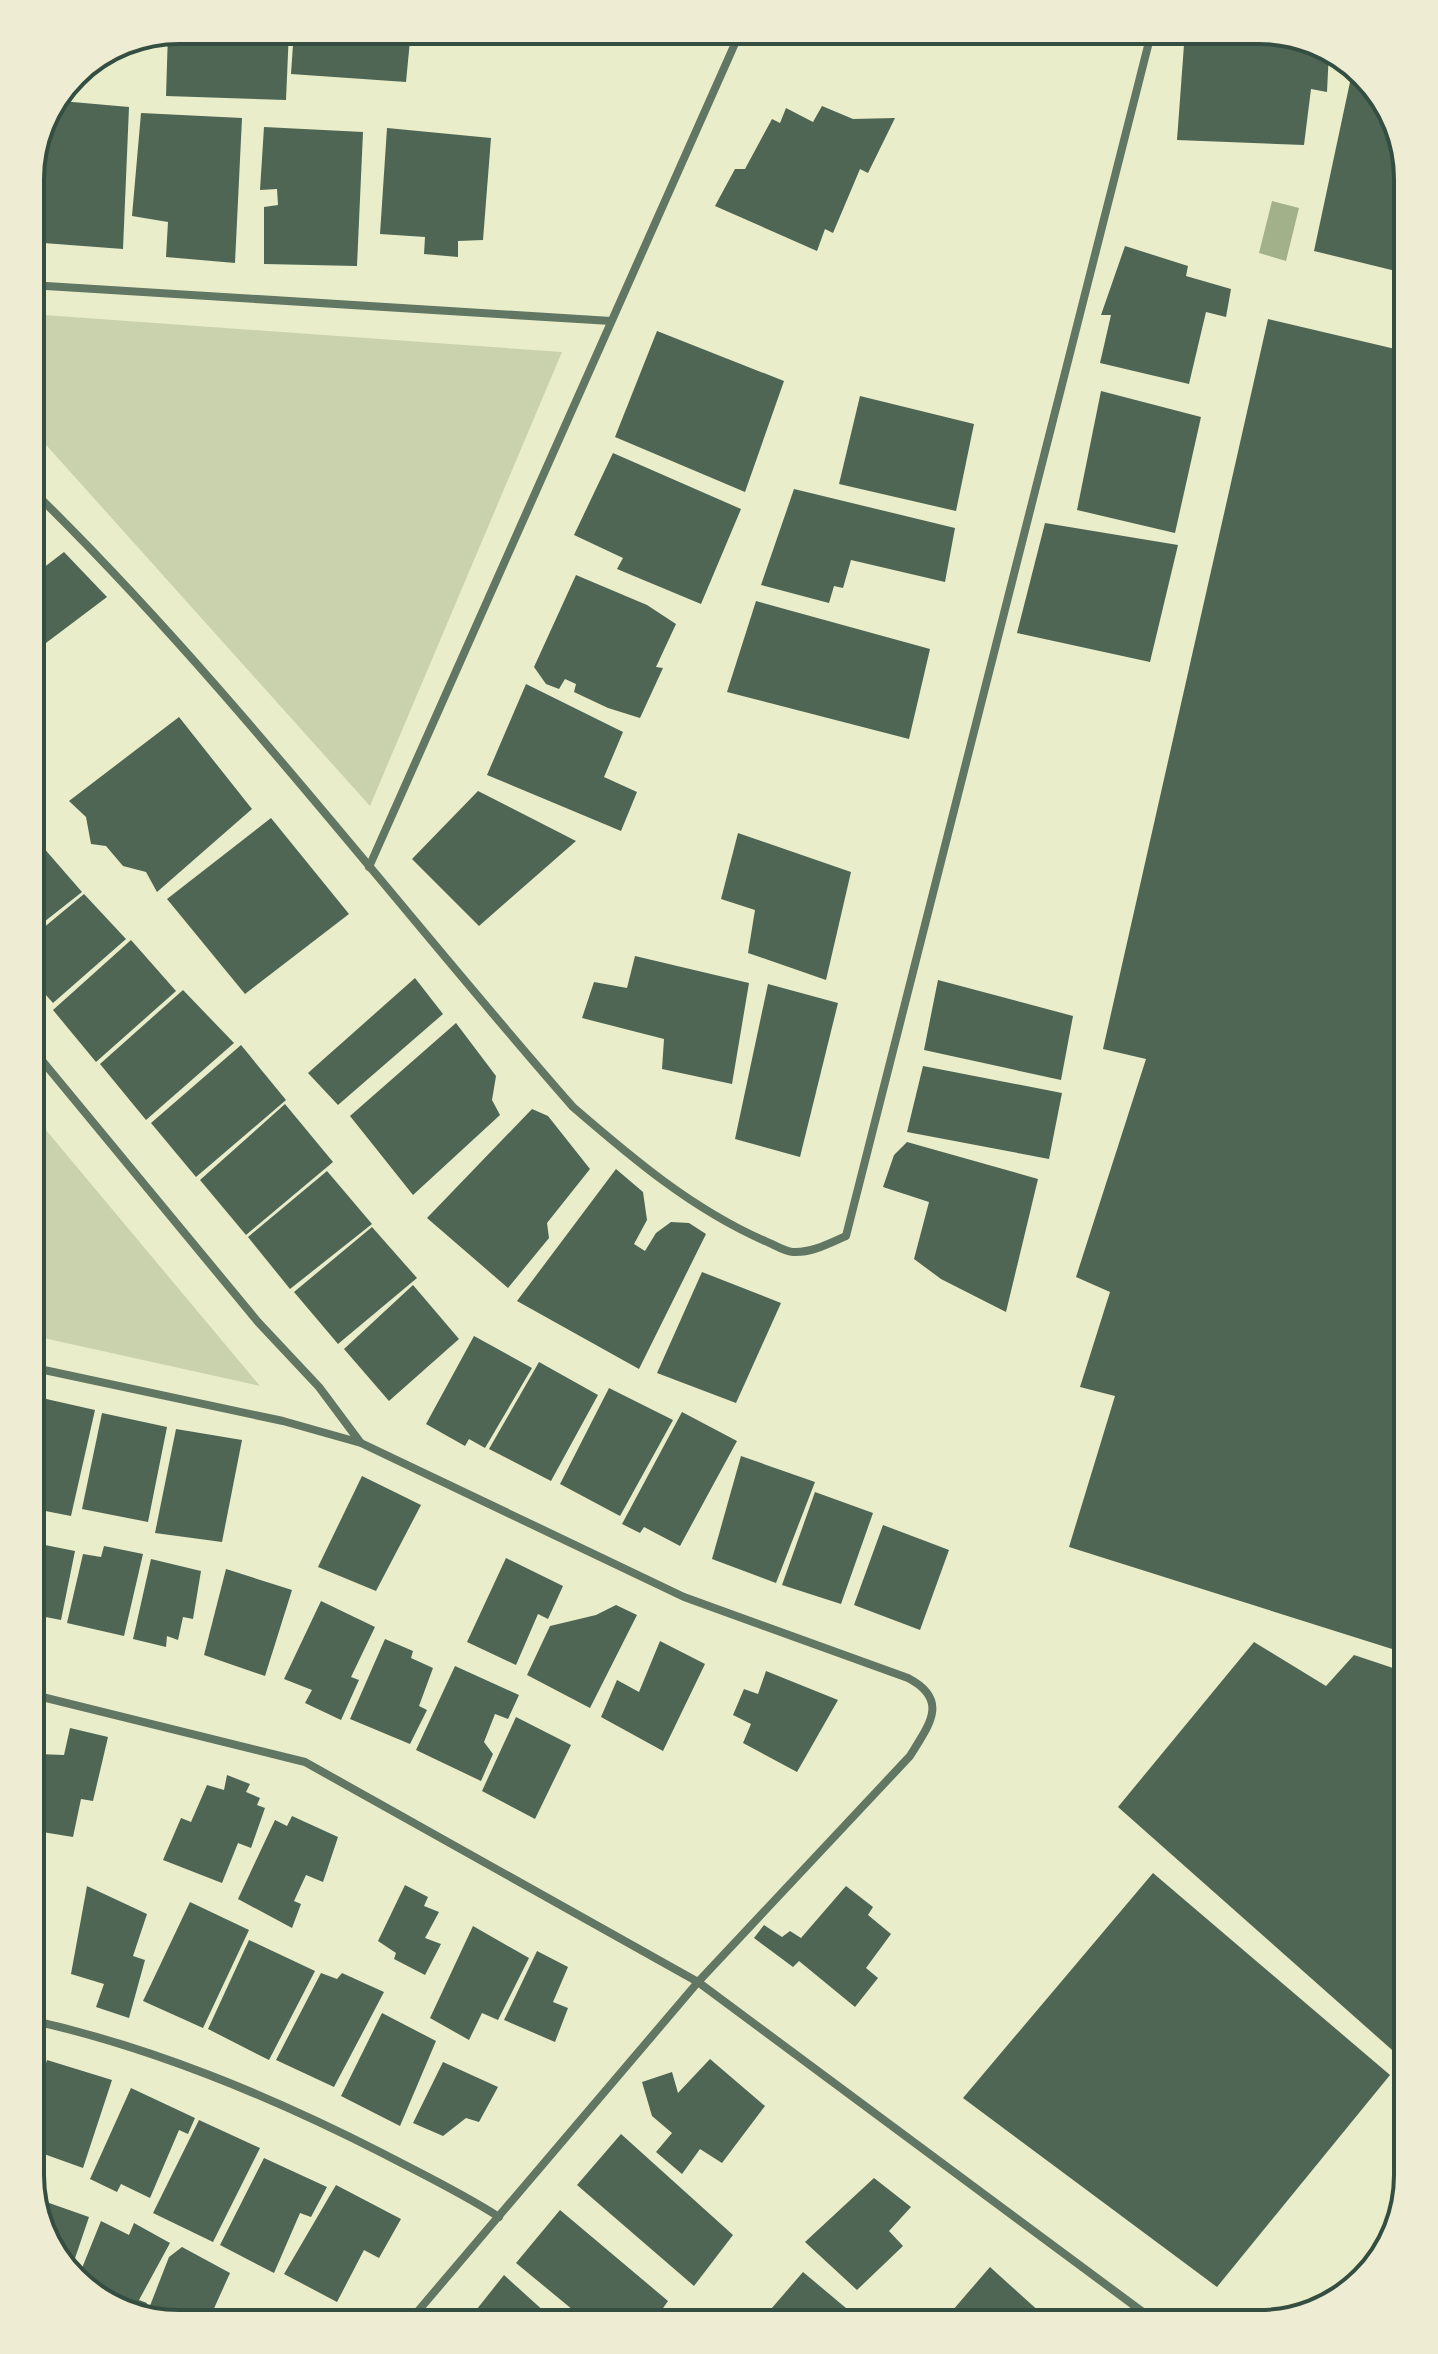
<svg xmlns="http://www.w3.org/2000/svg" width="1438" height="2354" viewBox="0 0 1438 2354" font-family="'Open Sans',sans-serif">
  <style>
    .green { fill: #cad2ad }
    .water { fill: #a3b18a }
    .building { fill: #4f6655 }
    .lines { fill: none; stroke-linecap: round; stroke-linejoin: round }
    .minor { stroke: #617663; stroke-width: 8 }
    .rim { fill: none; stroke: #344e41; stroke-width: 4 }
  </style>
  <rect width="100%" height="100%" fill="#e9edc9"/>
  <!-- green -->
  <g class="green">
    <path d="M30 314 562 352 370 806 30 427Z"/>
    <path d="M30 1111 260 1386 30 1335Z"/>
  </g>
  <!-- water -->
  <path class="water" d="M1272 201 1299 208 1286 261 1259 253Z"/>
  <!-- building -->
  <g class="building">
    <path d="M179 30H289L286 100 166 96 168 32Z"/>
    <path d="M294 30H411L406 82 291 74Z"/>
    <path d="M1185 31 1300 41 1329 51 1327 92 1311 89 1304 145 1177 140Z"/>
    <path d="M1353 68 1392 113 1408 179V274L1314 251Z"/>
    <path d="M61 101 129 107 123 249 30 242V170Z"/>
    <path d="M822 106 853 119 895 118 868 173 860 169 833 233 825 229 817 251 715 206 735 169H745L772 119 780 123 786 108 813 122Z"/>
    <path d="M141 113 242 118 235 263 166 257 168 222 132 216Z"/>
    <path d="M264 127 363 132 357 266 264 264V207L278 205 277 189 260 190Z"/>
    <path d="M387 128 491 138 483 240 458 241V257L424 254 425 237 380 234Z"/>
    <path d="M1125 246 1188 266 1186 276 1231 289 1226 317 1206 312 1189 384 1100 363 1111 315H1101Z"/>
    <path d="M1268 319 1408 352V1654L1069 1547 1115 1396 1080 1387 1110 1292 1076 1277 1146 1059 1103 1049Z"/>
    <path d="M657 331 784 381 745 492 615 437Z"/>
    <path d="M1101 391 1201 417 1175 533 1077 510Z"/>
    <path d="M860 396 974 424 956 511 839 484Z"/>
    <path d="M613 453 741 509 701 604 617 569 623 558 574 535Z"/>
    <path d="M794 489 955 528 945 582 851 560 843 588 834 586 829 603 761 585Z"/>
    <path d="M1045 523 1178 545 1150 662 1017 633Z"/>
    <path d="M64 552 107 597 30 655V578Z"/>
    <path d="M576 575 647 605 676 624 656 667 663 668 640 718 608 708 574 692 576 684 565 679 559 689 546 684 534 667Z"/>
    <path d="M756 601 930 649 909 739 727 692Z"/>
    <path d="M526 684 623 732 604 777 637 792 621 831 487 775Z"/>
    <path d="M179 717 252 809 157 892 146 872 123 866 106 846 91 844 86 817 69 801Z"/>
    <path d="M478 791 576 841 479 926 412 859Z"/>
    <path d="M271 818 349 914 245 994 167 899Z"/>
    <path d="M738 833 851 872 826 980 748 953 755 910 721 899Z"/>
    <path d="M35 838 82 892 30 933V842Z"/>
    <path d="M84 894 126 939 53 1003 30 977V939Z"/>
    <path d="M131 940 176 991 96 1062 53 1010Z"/>
    <path d="M635 956 749 983 732 1084 662 1069 664 1039 582 1018 594 982 627 988Z"/>
    <path d="M415 978 443 1014 338 1105 308 1073Z"/>
    <path d="M938 980 1073 1016 1061 1080 924 1050Z"/>
    <path d="M768 984 838 1003 800 1157 735 1139Z"/>
    <path d="M183 990 234 1043 146 1120 100 1064Z"/>
    <path d="M456 1023 496 1076 492 1100 500 1115 413 1195 350 1116Z"/>
    <path d="M241 1045 286 1100 196 1177 151 1123Z"/>
    <path d="M923 1066 1062 1093 1049 1159 907 1132Z"/>
    <path d="M285 1104 333 1162 246 1235 200 1180Z"/>
    <path d="M532 1109 548 1116 590 1169 547 1223 549 1238 508 1288 427 1218Z"/>
    <path d="M907 1142 1038 1179 1006 1312 941 1279 914 1259 929 1202 883 1187 894 1155Z"/>
    <path d="M616 1169 643 1192 647 1220 634 1244 645 1251 656 1233 671 1222 689 1223 706 1234 639 1369 517 1301Z"/>
    <path d="M327 1171 372 1224 290 1289 248 1237Z"/>
    <path d="M372 1227 417 1278 338 1344 294 1292Z"/>
    <path d="M702 1272 781 1303 736 1403 657 1373Z"/>
    <path d="M413 1285 459 1339 389 1401 344 1349Z"/>
    <path d="M474 1336 532 1368 485 1448 469 1439 465 1446 426 1424Z"/>
    <path d="M539 1362 598 1395 551 1481 489 1449Z"/>
    <path d="M609 1388 673 1420 620 1516 560 1484Z"/>
    <path d="M33 1396 95 1410 71 1516 30 1508Z"/>
    <path d="M682 1412 737 1441 680 1546 644 1527 640 1533 622 1524Z"/>
    <path d="M102 1413 167 1427 148 1522 82 1509Z"/>
    <path d="M176 1429 242 1440 222 1542 155 1533Z"/>
    <path d="M741 1456 815 1482 776 1583 712 1559Z"/>
    <path d="M362 1476 421 1505 376 1591 318 1567Z"/>
    <path d="M815 1492 873 1513 841 1604 782 1585Z"/>
    <path d="M883 1525 949 1550 920 1630 854 1605Z"/>
    <path d="M30 1542 75 1551 61 1620 30 1614Z"/>
    <path d="M104 1546 143 1554 124 1636 67 1623 83 1554 101 1557Z"/>
    <path d="M506 1558 563 1586 548 1619 538 1614 516 1665 467 1642Z"/>
    <path d="M151 1559 201 1571 193 1619 183 1617 178 1640 167 1636 166 1647 133 1639Z"/>
    <path d="M226 1569 292 1590 265 1676 204 1655Z"/>
    <path d="M321 1601 375 1627 351 1677 359 1680 341 1720 305 1703 312 1690 284 1679Z"/>
    <path d="M616 1605 637 1615 590 1708 527 1675 550 1626 596 1615Z"/>
    <path d="M385 1639 413 1651 411 1658 433 1668 419 1706 427 1710 410 1744 350 1719Z"/>
    <path d="M660 1641 705 1664 663 1751 601 1717 617 1680 639 1692Z"/>
    <path d="M1254 1642 1326 1686 1354 1655 1408 1673V2048L1400 2057 1118 1807Z"/>
    <path d="M455 1666 519 1695 508 1719 495 1714 484 1742 493 1754 481 1781 416 1750Z"/>
    <path d="M766 1671 838 1700 797 1772 743 1743 751 1724 733 1715 744 1689 758 1694Z"/>
    <path d="M516 1717 571 1745 535 1819 482 1791Z"/>
    <path d="M70 1728 108 1737 93 1801 81 1799 73 1837 30 1830V1791L38 1754 64 1755Z"/>
    <path d="M227 1775 250 1784 246 1792 260 1798 257 1805 265 1808 251 1848 238 1843 222 1883 163 1860 181 1818 191 1822 207 1785 224 1790Z"/>
    <path d="M292 1816 338 1837 323 1882 306 1875 294 1901 301 1904 292 1928 238 1899 275 1820 287 1826Z"/>
    <path d="M1153 1873 1390 2075 1217 2287 963 2098Z"/>
    <path d="M405 1885 428 1897 424 1906 439 1912 425 1938 441 1944 425 1975 394 1959 396 1953 378 1941Z"/>
    <path d="M87 1886 147 1914 133 1956 145 1960 129 2018 96 2007 104 1984 71 1974Z"/>
    <path d="M846 1886 873 1907 868 1915 891 1934 866 1968 878 1978 855 2007 799 1961 793 1967 754 1938 764 1925 782 1937 790 1931 801 1938Z"/>
    <path d="M190 1902 249 1930 203 2028 143 2001Z"/>
    <path d="M473 1926 529 1958 498 2020 482 2013 469 2040 430 2018Z"/>
    <path d="M249 1940 315 1971 269 2060 208 2029Z"/>
    <path d="M537 1951 568 1967 553 2002 568 2008 555 2042 504 2020Z"/>
    <path d="M321 1973 337 1979 342 1973 384 1992 334 2087 276 2060Z"/>
    <path d="M382 2013 436 2041 400 2126 341 2096Z"/>
    <path d="M30 2058 38 2060 31 2088H30Z"/>
    <path d="M710 2059 765 2106 722 2163 700 2149 682 2174 656 2152 672 2133 652 2116 642 2082 672 2072 678 2093Z"/>
    <path d="M47 2060 112 2080 83 2168 30 2149V2114Z"/>
    <path d="M443 2062 498 2087 479 2122 466 2118 443 2136 413 2123Z"/>
    <path d="M131 2088 195 2118 188 2134 179 2130 150 2198 121 2184 117 2192 90 2179Z"/>
    <path d="M199 2120 260 2148 213 2242 153 2213Z"/>
    <path d="M621 2134 733 2235 694 2286 577 2185Z"/>
    <path d="M264 2158 327 2187 311 2217 300 2213 274 2273 220 2245Z"/>
    <path d="M874 2178 911 2207 889 2231 903 2246 857 2290 805 2242Z"/>
    <path d="M336 2185 401 2219 379 2258 364 2250 337 2302 284 2274Z"/>
    <path d="M35 2198 89 2217 71 2270 46 2241Z"/>
    <path d="M560 2210 668 2301 652 2324H629L623 2320 620 2324H590L516 2263Z"/>
    <path d="M101 2221 129 2235 134 2223 170 2243 139 2300 147 2303 142 2314 97 2299 78 2278Z"/>
    <path d="M182 2247 230 2273 207 2324H170L146 2316 169 2257Z"/>
    <path d="M990 2267 1042 2314 1033 2324H952L946 2318Z"/>
    <path d="M803 2272 865 2324H758Z"/>
    <path d="M504 2275 558 2324H475L469 2319Z"/>
    <path d="M225 2309 252 2319 256 2314 277 2324H218Z"/>
  </g>
  <g class="lines">
    <!-- minor -->
    <g class="minor">
      <path d="M30 285 611 321"/>
      <path d="M30 488C226 679 392 901 573 1107 632 1158 692 1209 765 1241 773 1244 785 1252 793 1252 812 1253 830 1243 846 1236L1152 30"/>
      <path d="M369 867 741 30"/>
      <path d="M30 1046 258 1322 319 1387 360 1442"/>
      <path d="M30 1367 283 1421 361 1443 684 1597 908 1678C950 1700 929 1725 910 1756L698 1982 407 2324"/>
      <path d="M30 1694 305 1762 698 1982 1159 2324"/>
      <path d="M30 2020C153 2047 270 2096 382 2153 422 2174 462 2193 499 2217"/>
    </g>
  </g>
  <!-- crop -->
  <path d="M0 0H1438V2354H0ZM179 44H1259A135 135 0 0 1 1394 179V2175A135 135 0 0 1 1259 2310H179A135 135 0 0 1 44 2175V179A135 135 0 0 1 179 44Z" fill="#eeecd3" fill-rule="evenodd"/>
  <path class="rim" d="M179 44H1259A135 135 0 0 1 1394 179V2175A135 135 0 0 1 1259 2310H179A135 135 0 0 1 44 2175V179A135 135 0 0 1 179 44Z"/>
</svg>
